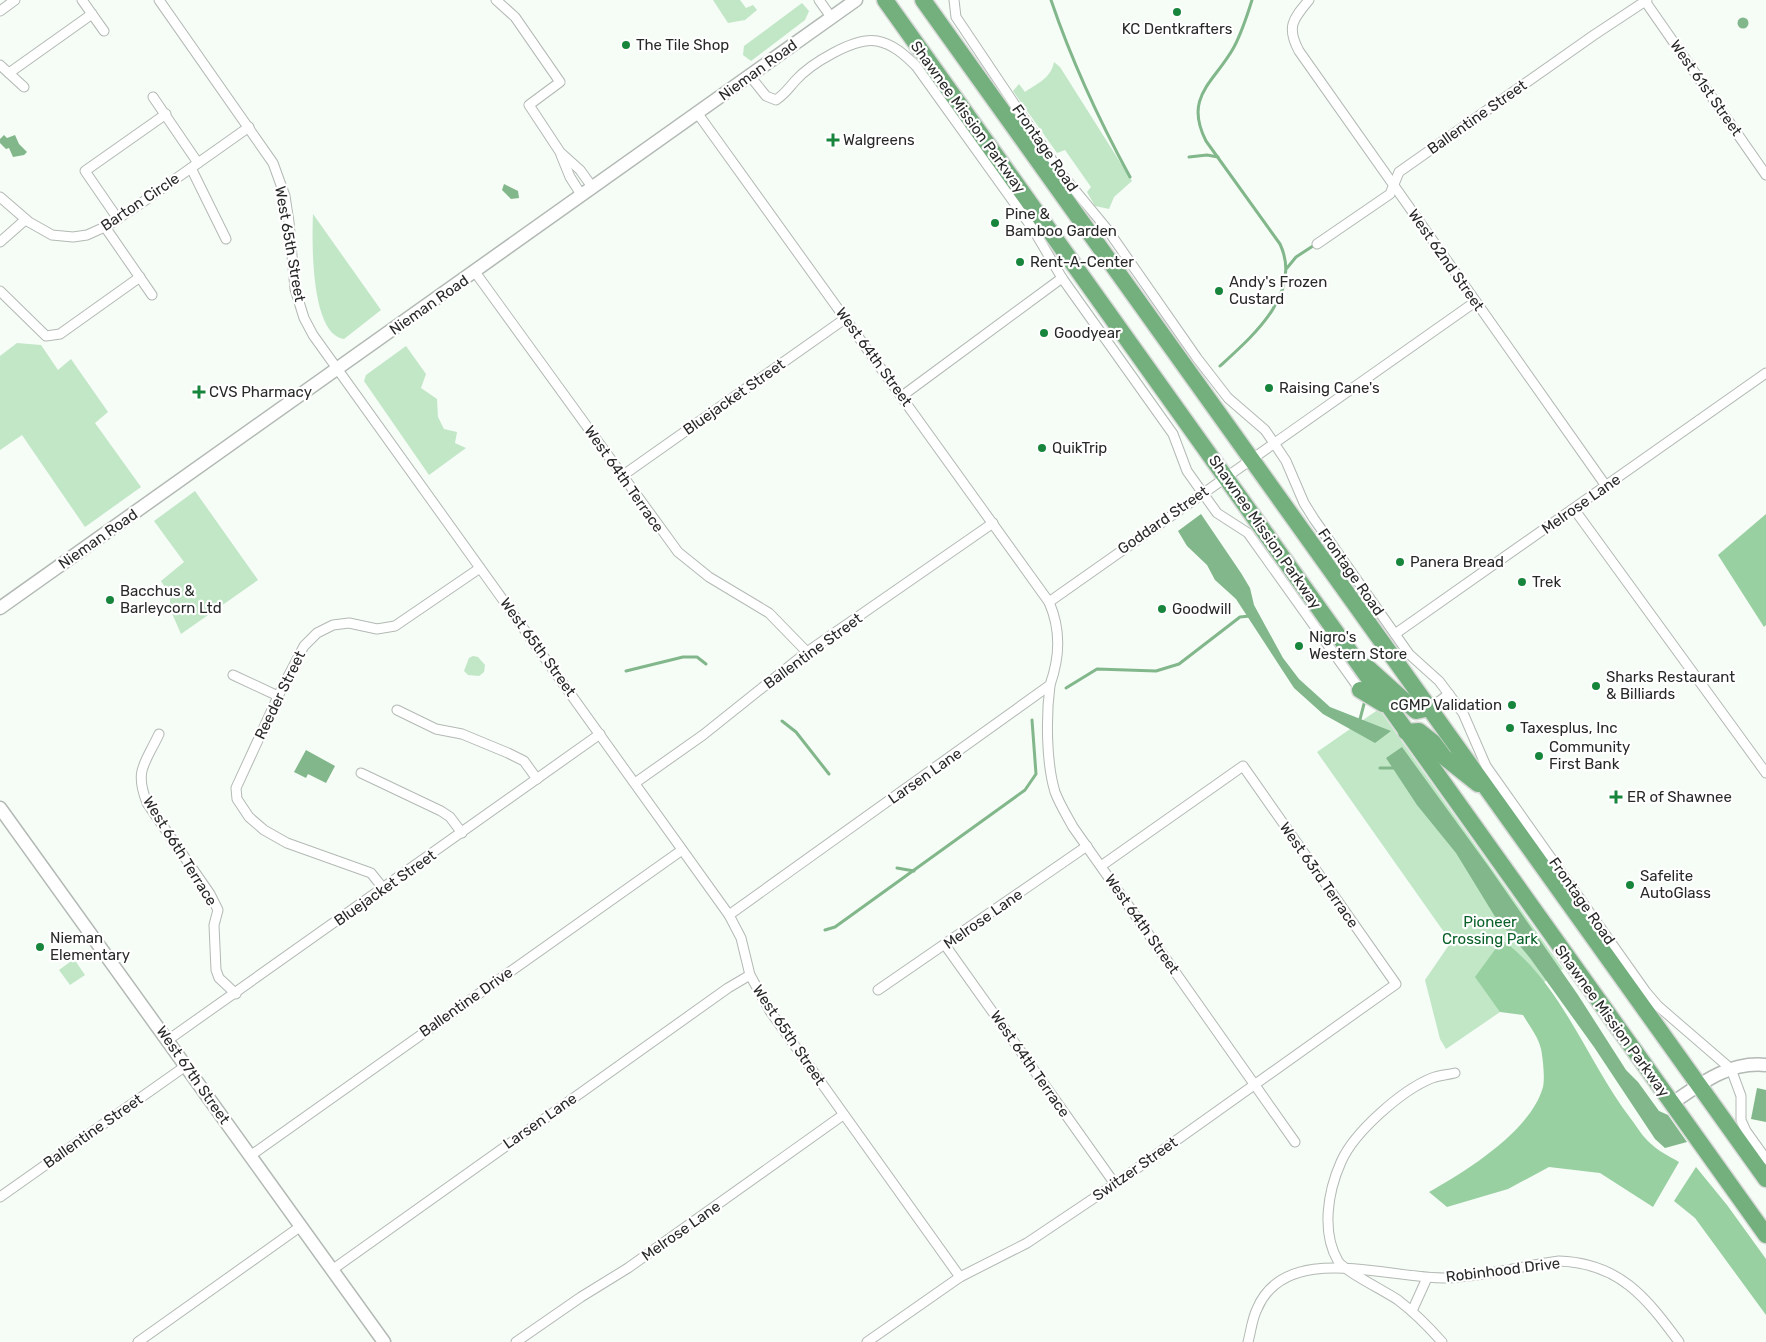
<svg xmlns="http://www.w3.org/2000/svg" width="1766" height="1342" viewBox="0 0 1766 1342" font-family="Rubik,sans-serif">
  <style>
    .green { fill: #c1e7c7 }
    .forest { fill: #98d0a1 }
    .water { fill: #81b78a }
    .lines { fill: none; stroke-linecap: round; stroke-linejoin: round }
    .stream { stroke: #81b78a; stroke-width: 3 }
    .street-casing { stroke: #b3b9b4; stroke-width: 11 }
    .secondary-casing { stroke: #b3b9b4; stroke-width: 15 }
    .highway-casing { stroke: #d8d9d8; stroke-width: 19 }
    .street { stroke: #fff; stroke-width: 9 }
    .secondary { stroke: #fff; stroke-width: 12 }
    .highway { stroke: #74b07e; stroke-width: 16 }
    .poi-dot { fill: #17853c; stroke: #fff; stroke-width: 2 }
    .labels { text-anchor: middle; stroke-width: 4.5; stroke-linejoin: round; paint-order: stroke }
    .poi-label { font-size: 15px; fill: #282a28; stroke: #fff; text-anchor: start }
    .street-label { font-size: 15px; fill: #282a28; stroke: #fff }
    .park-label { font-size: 15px; fill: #096129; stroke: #fff }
  </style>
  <rect width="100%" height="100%" fill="#f6fcf6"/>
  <!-- green -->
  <g class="green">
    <path d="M713 0H740L746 8 753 5 757 10 745 20 728 23Z"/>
    <path d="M802 3 809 11 805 20 751 61 743 55 744 46Z"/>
    <path d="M1054 62 1060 67 1132 181 1114 197 1109 209 1095 206 1087 192 1091 187 1065 150 1057 153 1013 91 1019 84 1025 92C1038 83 1051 78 1054 62Z"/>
    <path d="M313 214 381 310 344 339C310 335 312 239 313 214Z"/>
    <path d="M17 343 41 345 58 370 71 359 108 412 95 423 141 487 85 527 22 435 0 450V356Z"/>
    <path d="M406 346 426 374 421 388 437 399 438 417 444 429 457 432 455 443 466 448 429 475 364 381 366 375Z"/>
    <path d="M195 491 258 580 181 634 170 609V595L161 581 184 562 154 521Z"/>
    <path d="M473 656 478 657 485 665 484 672 479 676 468 675 464 671 469 658Z"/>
    <path d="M1379 709 1563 969 1446 1049 1440 1039 1425 980 1451 942 1317 752Z"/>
    <path d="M74 959 85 975 70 985 59 970Z"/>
  </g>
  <!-- forest -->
  <g class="forest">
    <path d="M1766 514V625L1764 627 1718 555Z"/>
    <path d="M1502 940C1561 982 1588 1063 1631 1119 1637 1127 1643 1137 1650 1143 1658 1151 1669 1156 1679 1162L1653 1207 1600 1173 1549 1167 1508 1189 1447 1207 1429 1192C1466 1171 1531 1131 1543 1087 1545 1078 1543 1059 1541 1049 1539 1038 1529 1025 1523 1015L1500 1012 1475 977Z"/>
    <path d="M1696 1167 1727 1205 1766 1259V1315L1695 1218 1674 1201Z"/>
  </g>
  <!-- water -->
  <g class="water">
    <circle cx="1743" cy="23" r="5.5"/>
    <path d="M4 135 7 138 15 135 19 144 27 152 24 155 13 157 9 148 6 149 0 143V139Z"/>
    <path d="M504 184 518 191 519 198 511 199 502 190Z"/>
    <path d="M1201 514 1241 573 1250 588 1254 605 1283 658 1299 679 1330 707 1391 731 1375 743 1323 714 1294 688 1236 599 1215 580 1207 565 1187 546 1178 531Z"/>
    <path d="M1402 747 1489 867 1578 995 1626 1070 1638 1082 1659 1111 1668 1115 1687 1142 1665 1148 1655 1139 1594 1047 1530 958 1494 915 1456 853 1417 805 1386 758Z"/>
    <path d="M306 750 335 766 326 783 308 774 306 778 294 772Z"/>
    <path d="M1757 1088 1766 1090V1122L1751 1119Z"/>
  </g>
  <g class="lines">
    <!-- stream -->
    <g class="stream">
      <path d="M1051 0C1072 62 1099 120 1130 177"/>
      <path d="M1189 157 1207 155 1218 157"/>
      <path d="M1287 268 1296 257 1316 244"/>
      <path d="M1220 366C1253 336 1303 293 1280 244L1206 141C1183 96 1215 82 1234 47 1242 32 1247 16 1252 0"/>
      <path d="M626 671 683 657H697L706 664"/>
      <path d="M1066 688 1097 669 1156 671 1179 664 1240 617 1250 616"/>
      <path d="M782 721 796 732 829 774"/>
      <path d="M1359 723 1364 704"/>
      <path d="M1380 768H1394"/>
      <path d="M897 868 914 871"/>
      <path d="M825 930 835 927 1025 790 1036 774 1032 720"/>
    </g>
    <!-- street casing -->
    <g class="street-casing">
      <g id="street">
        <path d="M82 0 104 31"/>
        <path d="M159 0 273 163 285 196 289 222 295 289 304 318 313 335 729 915 741 938 750 975 770 1011 960 1277"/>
        <path d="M496 0 515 17 560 82 529 105 560 152 580 170 593 188"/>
        <path d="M819 0 831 17"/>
        <path d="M954 0 956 17 1060 172 1107 229 1197 358 1228 398 1265 430 1274 443 1286 461 1304 503 1314 519 1409 654 1439 681 1463 713 1486 766 1646 992 1658 1006 1731 1069 1741 1096V1120L1746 1131 1766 1159"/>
        <path d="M1309 0C1293 19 1286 27 1299 51L1606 486"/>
        <path d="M1645 1 1766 175"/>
        <path d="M0 11 15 0"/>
        <path d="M0 65 24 87"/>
        <path d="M9 73 92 14"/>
        <path d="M750 76 766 96 776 100C785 94 788 89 795 81 810 64 854 37 877 41 893 44 905 55 916 66L1033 229 1062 278 1173 434 1187 471 1217 513 1248 533 1360 690"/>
        <path d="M153 97 198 163"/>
        <path d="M698 114 1049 602C1061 630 1060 656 1050 685L729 915"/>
        <path d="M561 155 570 177 582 196"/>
        <path d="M191 168 226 239"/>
        <path d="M0 197 29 222 52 235 73 237 87 235 107 226 140 204 249 127"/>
        <path d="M118 219 85 171 166 114"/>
        <path d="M105 227 152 295"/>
        <path d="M0 242 25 220"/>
        <path d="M1317 244 1390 194 1399 172 1594 35 1647 0"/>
        <path d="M475 272 678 552 709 577 769 613 807 652"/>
        <path d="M0 291 46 336 60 334 140 277"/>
        <path d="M902 396 1062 278"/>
        <path d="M622 476 846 318"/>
        <path d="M1574 509 1766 773"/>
        <path d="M1049 602 1475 302"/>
        <path d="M1395 634 1766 373"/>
        <path d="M233 675 278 696"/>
        <path d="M1050 685C1046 716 1046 762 1055 792 1060 805 1067 816 1073 827L1295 1142"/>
        <path d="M1430 708 1449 694"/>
        <path d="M397 710 436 729 462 734 508 753 524 761 537 779"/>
        <path d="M159 734C145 764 134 770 147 803L210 894 218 910 214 925 216 970 219 978 236 994"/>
        <path d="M361 773 441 811 450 817 462 833"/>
        <path d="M635 783 703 735 807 652 993 523"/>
        <path d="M383 888 371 873 287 843 264 830 249 817 237 799 236 788 282 688 304 646 317 633 333 625 349 623 377 629 395 626 480 568"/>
        <path d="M945 945 1115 1184"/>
        <path d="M878 990 1087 846"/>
        <path d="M168 1040 600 734"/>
        <path d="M250 1156 682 850"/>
        <path d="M0 1197 187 1065"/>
        <path d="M332 1270 728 988 750 975"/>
        <path d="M1412 1311 1427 1278"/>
        <path d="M138 1342 301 1226"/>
        <path d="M516 1342 581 1297 628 1268 843 1115"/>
        <path d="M867 1342 960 1277 1027 1243 1115 1184 1396 984 1243 766 1101 866"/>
        <path d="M1248 1342C1251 1331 1252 1319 1257 1309 1286 1240 1389 1279 1446 1278 1483 1277 1521 1266 1559 1261 1619 1263 1646 1297 1679 1342"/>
        <path d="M1442 1342C1428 1326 1415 1313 1398 1300 1385 1291 1344 1271 1338 1261 1321 1232 1328 1191 1341 1162 1354 1132 1402 1090 1432 1078 1439 1075 1447 1075 1455 1073"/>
      </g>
    </g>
    <!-- secondary casing -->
    <g class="secondary-casing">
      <g id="secondary">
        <path d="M0 608 856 0"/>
        <path d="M0 808 384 1342"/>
        <path d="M1671 1104C1700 1084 1729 1061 1766 1065"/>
      </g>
    </g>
    <!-- highway casing -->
    <g class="highway-casing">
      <g id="highway">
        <path d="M885 0 1766 1235"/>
        <path d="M923 0 1766 1179"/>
        <path d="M1367 667 1416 711 1430 708"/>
        <path d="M1360 690 1383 704"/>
        <path d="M1406 732 1419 731 1433 742 1444 757 1478 784"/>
      </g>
    </g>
    <!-- street -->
    <use href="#street" class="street"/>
    <!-- secondary -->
    <use href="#secondary" class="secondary"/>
    <!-- highway -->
    <use href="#highway" class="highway"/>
  </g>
  <!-- markers -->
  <g class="poi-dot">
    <circle cx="1177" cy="12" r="5"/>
    <circle cx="626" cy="45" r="5"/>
    <path d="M830.5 132.5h5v5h5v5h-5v5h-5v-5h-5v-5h5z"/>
    <circle cx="995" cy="223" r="5"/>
    <circle cx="1020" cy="262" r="5"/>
    <circle cx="1219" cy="291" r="5"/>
    <circle cx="1044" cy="333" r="5"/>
    <circle cx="1269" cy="388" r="5"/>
    <path d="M196.5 384.5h5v5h5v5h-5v5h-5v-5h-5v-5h5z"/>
    <circle cx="1042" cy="448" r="5"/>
    <circle cx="1400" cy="562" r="5"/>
    <circle cx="1522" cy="582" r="5"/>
    <circle cx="110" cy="600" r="5"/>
    <circle cx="1162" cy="609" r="5"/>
    <circle cx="1299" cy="646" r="5"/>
    <circle cx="1596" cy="686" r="5"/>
    <circle cx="1512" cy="705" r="5"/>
    <circle cx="1510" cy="728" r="5"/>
    <circle cx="1539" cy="756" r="5"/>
    <path d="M1613.5 789.5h5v5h5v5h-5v5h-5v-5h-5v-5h5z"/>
    <circle cx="1630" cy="885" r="5"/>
    <circle cx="40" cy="947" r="5"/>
  </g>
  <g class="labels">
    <!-- poi labels -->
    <g class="poi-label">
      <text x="1177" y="34" text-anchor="middle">KC Dentkrafters</text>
      <text x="636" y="50">The Tile Shop</text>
      <text x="843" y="145">Walgreens</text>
      <text x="1005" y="219">Pine &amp;<tspan x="1005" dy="17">Bamboo Garden</tspan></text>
      <text x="1030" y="267">Rent-A-Center</text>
      <text x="1229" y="287">Andy's Frozen<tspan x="1229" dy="17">Custard</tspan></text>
      <text x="1054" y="338">Goodyear</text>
      <text x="1279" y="393">Raising Cane's</text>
      <text x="209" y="397">CVS Pharmacy</text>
      <text x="1052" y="453">QuikTrip</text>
      <text x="1410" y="567">Panera Bread</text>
      <text x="1532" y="587">Trek</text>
      <text x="120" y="596">Bacchus &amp;<tspan x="120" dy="17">Barleycorn Ltd</tspan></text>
      <text x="1172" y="614">Goodwill</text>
      <text x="1309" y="642">Nigro's<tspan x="1309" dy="17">Western Store</tspan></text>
      <text x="1606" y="682">Sharks Restaurant<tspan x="1606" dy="17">&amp; Billiards</tspan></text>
      <text x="1502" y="710" text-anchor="end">cGMP Validation</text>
      <text x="1520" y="733">Taxesplus, Inc</text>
      <text x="1549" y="752">Community<tspan x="1549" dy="17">First Bank</tspan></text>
      <text x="1627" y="802">ER of Shawnee</text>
      <text x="1640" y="881">Safelite<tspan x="1640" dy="17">AutoGlass</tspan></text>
      <text x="50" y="943">Nieman<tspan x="50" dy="17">Elementary</tspan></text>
    </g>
    <!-- street labels -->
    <g class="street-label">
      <text transform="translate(758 70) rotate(-36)" y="5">Nieman Road</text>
      <text transform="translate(1706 88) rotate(55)" y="5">West 61st Street</text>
      <text transform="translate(968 117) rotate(54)" y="5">Shawnee Mission Parkway</text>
      <text transform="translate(1477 117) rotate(-35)" y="5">Ballentine Street</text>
      <text transform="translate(1045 148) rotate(55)" y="5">Frontage Road</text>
      <text transform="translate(140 202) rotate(-34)" y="5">Barton Circle</text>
      <text transform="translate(290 244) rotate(80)" y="5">West 65th Street</text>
      <text transform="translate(1446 260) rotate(55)" y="5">West 62nd Street</text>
      <text transform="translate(429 305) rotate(-35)" y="5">Nieman Road</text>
      <text transform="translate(874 357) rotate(54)" y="5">West 64th Street</text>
      <text transform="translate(734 397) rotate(-35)" y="5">Bluejacket Street</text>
      <text transform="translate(624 479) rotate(55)" y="5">West 64th Terrace</text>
      <text transform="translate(1581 504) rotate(-35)" y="5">Melrose Lane</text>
      <text transform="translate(1163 520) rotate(-35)" y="5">Goddard Street</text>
      <text transform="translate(1265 532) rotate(55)" y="5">Shawnee Mission Parkway</text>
      <text transform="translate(98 539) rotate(-35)" y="5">Nieman Road</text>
      <text transform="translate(1351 572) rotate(55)" y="5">Frontage Road</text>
      <text transform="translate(538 647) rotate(54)" y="5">West 65th Street</text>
      <text transform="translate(813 651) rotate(-36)" y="5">Ballentine Street</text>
      <text transform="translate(280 695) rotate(-64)" y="5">Reeder Street</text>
      <text transform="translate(925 776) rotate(-35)" y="5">Larsen Lane</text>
      <text transform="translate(180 851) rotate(58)" y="5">West 66th Terrace</text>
      <text transform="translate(1319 875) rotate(55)" y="5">West 63rd Terrace</text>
      <text transform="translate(385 888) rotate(-35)" y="5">Bluejacket Street</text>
      <text transform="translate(1582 901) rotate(55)" y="5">Frontage Road</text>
      <text transform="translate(983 919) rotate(-35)" y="5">Melrose Lane</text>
      <text transform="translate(1142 924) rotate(55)" y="5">West 64th Street</text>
      <text transform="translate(466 1002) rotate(-35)" y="5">Ballentine Drive</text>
      <text transform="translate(1612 1021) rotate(54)" y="5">Shawnee Mission Parkway</text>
      <text transform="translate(789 1035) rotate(56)" y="5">West 65th Street</text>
      <text transform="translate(1030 1064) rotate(55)" y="5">West 64th Terrace</text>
      <text transform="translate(193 1075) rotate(55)" y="5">West 67th Street</text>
      <text transform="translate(540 1121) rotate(-35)" y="5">Larsen Lane</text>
      <text transform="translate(93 1131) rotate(-35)" y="5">Ballentine Street</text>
      <text transform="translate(1135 1169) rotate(-35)" y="5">Switzer Street</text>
      <text transform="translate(681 1231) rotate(-35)" y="5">Melrose Lane</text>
      <text transform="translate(1503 1270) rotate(-7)" y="5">Robinhood Drive</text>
    </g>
    <!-- park labels -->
    <g class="park-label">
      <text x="1490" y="927">Pioneer<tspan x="1490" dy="17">Crossing Park</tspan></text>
    </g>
  </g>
</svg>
